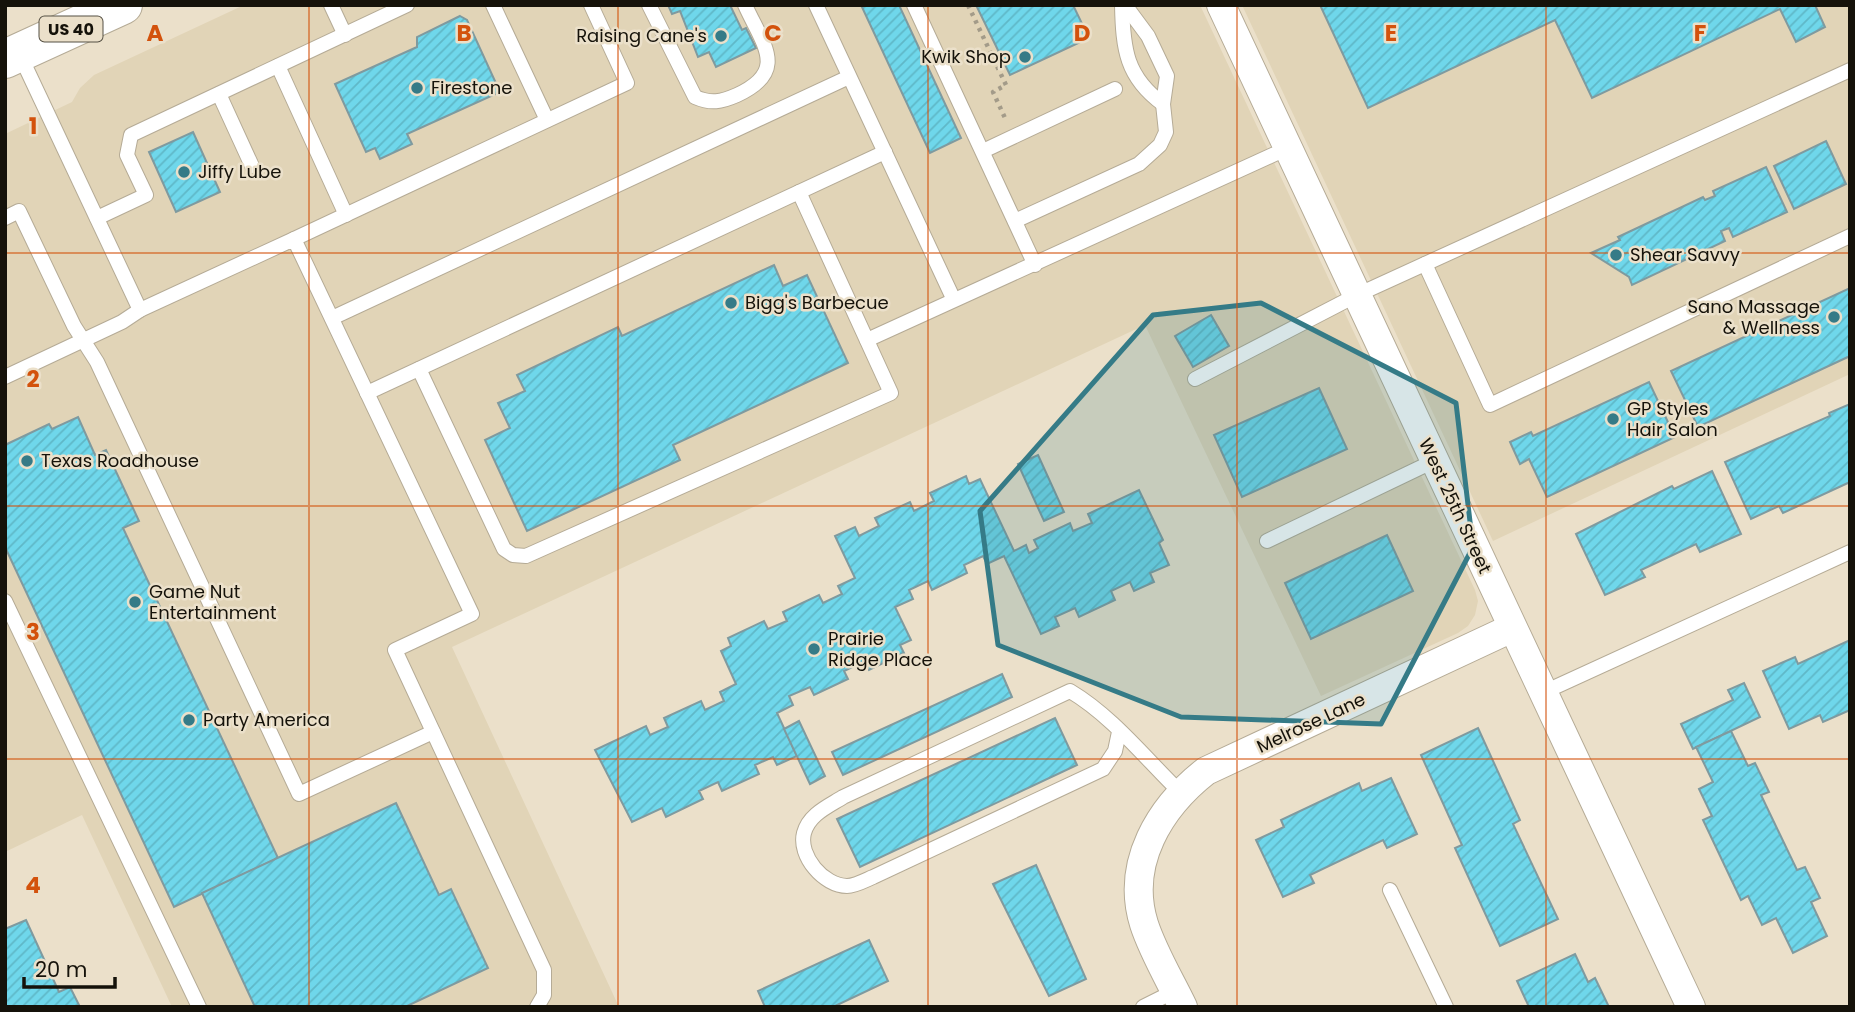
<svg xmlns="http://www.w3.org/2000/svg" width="1855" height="1012" viewBox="0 0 1855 1012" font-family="Poppins,sans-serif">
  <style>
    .built { fill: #e1d4b7 }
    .building { fill: url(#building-hatch); stroke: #7f9a9f; stroke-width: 2 }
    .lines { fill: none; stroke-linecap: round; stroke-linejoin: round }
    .lane-casing { stroke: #b5ab96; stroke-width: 16 }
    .street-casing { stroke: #b5ab96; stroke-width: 30 }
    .highway-casing { stroke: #b5ab96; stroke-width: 40 }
    .path { stroke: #a39b89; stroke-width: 4.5; stroke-dasharray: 3.5 5; stroke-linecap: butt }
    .lane { stroke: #fff; stroke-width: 14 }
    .street { stroke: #fff; stroke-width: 28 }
    .highway { stroke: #fff; stroke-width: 38 }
    .marked { fill: #357b87; fill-opacity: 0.2; stroke: #357b87; stroke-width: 5; stroke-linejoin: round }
    .grid { fill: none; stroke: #d3520c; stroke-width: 2; stroke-opacity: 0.55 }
    .poi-dot { fill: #357b87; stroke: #ebe0ca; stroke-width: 2.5 }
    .labels { text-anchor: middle; stroke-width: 5; stroke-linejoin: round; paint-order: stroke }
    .shield { fill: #ebe0ca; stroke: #555044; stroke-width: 2 }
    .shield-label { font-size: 16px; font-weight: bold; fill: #15120a }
    .poi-label { font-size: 18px; fill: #15120a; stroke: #ebe0ca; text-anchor: start }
    .street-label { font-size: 18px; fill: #15120a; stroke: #ebe0ca }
    .grid-label { font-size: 23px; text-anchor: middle; font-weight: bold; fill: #d3520c; stroke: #ebe0ca; stroke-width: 5; stroke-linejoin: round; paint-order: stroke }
  </style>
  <defs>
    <pattern id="building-hatch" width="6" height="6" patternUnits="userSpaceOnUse" patternTransform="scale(1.75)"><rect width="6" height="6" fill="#6fd7eb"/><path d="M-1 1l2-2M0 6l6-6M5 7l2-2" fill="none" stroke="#5fb8c8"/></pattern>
  </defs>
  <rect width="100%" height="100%" fill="#ebe0ca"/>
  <!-- built -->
  <g class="built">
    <path d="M244 5H1200L1475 590 1478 601 1475 615 1468 626 1458 633 1321 696 1145 325 452 647 619 1007H172L82 815 5 852V134L72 102 80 88 94 75Z"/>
    <path d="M1242 5H1850V374L1493 541Z"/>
  </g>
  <!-- building -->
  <g class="building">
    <path d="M668 5H730L742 30 746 28 756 48 716 67 709 52 698 57 680 11 672 14Z"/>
    <path d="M861 5H899L961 138 930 153Z"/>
    <path d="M976 5H1073L1089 38 1010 75Z"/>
    <path d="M1320 5H1815L1825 27 1796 42 1780 9 1592 98 1555 20 1368 108Z"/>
    <path d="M460 16 467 20 500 92 407 134 412 144 380 159 375 148 366 152 335 84 417 47V37Z"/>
    <path d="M193 132 220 192 176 212 149 152Z"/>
    <path d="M1826 141 1846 184 1794 209 1774 166Z"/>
    <path d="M1766 167 1787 212 1733 237 1729 228 1721 231 1725 241 1632 285 1629 277 1591 253 1620 240 1618 237 1703 197 1705 200 1715 196 1713 191Z"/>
    <path d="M774 265 783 286 807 275 848 363 673 445 680 460 527 531 485 440 510 428 498 403 525 391 517 375 618 327 622 336Z"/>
    <path d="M1850 288V356L1698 427 1671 371Z"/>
    <path d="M1211 315 1229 346 1193 367 1175 336Z"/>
    <path d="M1649 382 1675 437 1547 497 1529 459 1520 464 1510 442 1531 432 1533 436Z"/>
    <path d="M1319 388 1347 449 1242 497 1214 435Z"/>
    <path d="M1850 404V482L1783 513 1779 506 1751 519 1725 462 1830 416 1829 413Z"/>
    <path d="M78 417 95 455 106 450 139 521 123 528 278 858 174 907 5 547V445L49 424 52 429Z"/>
    <path d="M1038 455 1064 512 1044 521 1018 464Z"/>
    <path d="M1712 471 1741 534 1700 552 1696 544 1641 570 1645 577 1605 595 1576 534 1672 486 1674 489Z"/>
    <path d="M966 476 969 484 980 479 1014 551 1026 545 1029 553 1038 548 1034 540 1070 523 1073 531 1092 523 1088 514 1139 490 1163 540 1159 543 1169 565 1150 573 1154 582 1134 591 1130 582 1111 591 1115 600 1079 617 1075 608 1055 617 1059 626 1041 634 1004 556 987 564 983 556 964 565 967 573 932 590 928 581 909 590 913 599 895 607 911 640 900 645 904 653 869 670 865 661 844 671 848 679 814 695 810 687 789 696 793 705 777 713 797 756 777 765 773 757 755 765 759 774 722 791 718 782 699 791 703 799 666 817 662 808 632 822 595 750 646 726 650 735 668 727 664 718 701 701 705 710 724 701 720 692 736 684 721 651 731 646 728 638 764 621 768 629 787 621 783 612 819 595 823 603 842 594 838 586 855 578 835 536 855 527 859 536 879 526 875 518 910 502 914 511 934 501 930 493Z"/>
    <path d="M1387 535 1413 591 1311 639 1285 583Z"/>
    <path d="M1850 640V710L1823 722 1820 715 1789 729 1763 671 1795 657 1798 664Z"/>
    <path d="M1002 674 1012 697 843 775 832 752Z"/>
    <path d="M1744 683 1760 717 1693 749 1681 724 1733 700 1728 690Z"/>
    <path d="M1055 718 1077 765 860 867 837 819Z"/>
    <path d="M799 721 825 776 810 784 784 729Z"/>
    <path d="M1478 728 1520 820 1513 824 1558 919 1500 946 1455 848 1462 845 1421 755Z"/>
    <path d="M1731 731 1748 766 1755 763 1769 792 1761 795 1797 870 1805 867 1820 898 1811 902 1827 936 1793 953 1776 918 1762 925 1748 896 1741 900 1703 820 1712 816 1699 789 1713 782 1696 747Z"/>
    <path d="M1391 778 1417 834 1387 848 1383 840 1310 875 1314 883 1283 897 1256 840 1284 827 1281 820 1359 783 1362 791Z"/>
    <path d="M396 803 439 895 451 889 488 968 405 1007H255L202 893Z"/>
    <path d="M1036 865 1086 979 1049 996 993 884Z"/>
    <path d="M26 920 59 992 70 987 80 1007H5V929Z"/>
    <path d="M869 940 888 981 833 1007H765L758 991Z"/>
    <path d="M1575 954 1588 982 1595 978 1609 1007H1529L1517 981Z"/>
  </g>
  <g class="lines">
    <!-- lane casing -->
    <g class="lane-casing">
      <g id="lane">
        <path d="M331 5 345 35"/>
        <path d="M493 5 547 120"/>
        <path d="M649 5 695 97C711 104 721 102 737 95 789 71 763 45 745 5"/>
        <path d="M816 5 953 298"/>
        <path d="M914 5 1035 265"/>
        <path d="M1122 5C1123 49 1126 77 1163 104"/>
        <path d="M20 55 140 310"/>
        <path d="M278 66 346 215"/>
        <path d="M219 94 252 166"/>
        <path d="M983 151 1115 89"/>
        <path d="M5 218 19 211 74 326 97 362 299 794 433 732"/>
        <path d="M97 218 146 195 127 155 131 135 407 5"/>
        <path d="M1015 221 1139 164 1160 145 1166 132 1163 104 1167 76 1148 36 1125 5"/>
        <path d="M294 239 627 83 591 5"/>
        <path d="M1425 264 1490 405 1850 236"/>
        <path d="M332 318 849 77"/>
        <path d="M867 340 1288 148"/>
        <path d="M419 369 504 549 513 555 526 556 891 393 799 192"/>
        <path d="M5 377 122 322 140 310 294 239 472 614 395 650 544 970V995L537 1007"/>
        <path d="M1195 379 1357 295 1850 70"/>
        <path d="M367 393 885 152"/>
        <path d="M1267 541 1434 461"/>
        <path d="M5 601 199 1007"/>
        <path d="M1542 693 1850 552"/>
        <path d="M1119 732 1115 751 1103 769 873 877C866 880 855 886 847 886 824 886 798 856 804 833 809 814 829 806 843 797L1070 691C1112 716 1145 758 1180 792"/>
        <path d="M1390 890 1446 1007"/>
        <path d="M1143 1007 1175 991"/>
      </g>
    </g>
    <!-- street casing -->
    <g class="street-casing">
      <g id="street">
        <path d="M1221 5 1691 1007"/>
        <path d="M1183 1007C1170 980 1153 952 1144 924 1125 863 1160 807 1206 771L1512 628"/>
      </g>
    </g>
    <!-- highway casing -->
    <g class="highway-casing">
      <path id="highway" d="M5 59 123 5"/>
    </g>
    <!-- path -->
    <path class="path" d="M968 5 1006 85 993 92 1005 118"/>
    <!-- lane -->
    <use href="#lane" class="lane"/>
    <!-- street -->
    <use href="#street" class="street"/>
    <!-- highway -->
    <use href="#highway" class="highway"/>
  </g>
  <!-- marked area -->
  <path class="marked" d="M1261 303 1456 403 1473 547 1381 724 1181 717 998 645 980 511 1153 315Z"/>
  <!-- grid -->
  <path class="grid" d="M309 5V1007M618 5V1007M928 5V1007M1237 5V1007M1546 5V1007M5 253H1850M5 506H1850M5 759H1850"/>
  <!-- markers -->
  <g class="poi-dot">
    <circle cx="721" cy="36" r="7"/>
    <circle cx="1025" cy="57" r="7"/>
    <circle cx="417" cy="88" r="7"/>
    <circle cx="184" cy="172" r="7"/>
    <circle cx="1616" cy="255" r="7"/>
    <circle cx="731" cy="303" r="7"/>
    <circle cx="1834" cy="317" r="7"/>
    <circle cx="1613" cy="419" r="7"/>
    <circle cx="27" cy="461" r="7"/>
    <circle cx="135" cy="602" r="7"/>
    <circle cx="814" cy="649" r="7"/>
    <circle cx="189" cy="720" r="7"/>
  </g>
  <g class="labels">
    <!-- shield labels -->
    <rect class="shield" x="39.5" y="16.5" width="63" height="25" rx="5"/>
    <g class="shield-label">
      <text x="71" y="35">US 40</text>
    </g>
    <!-- poi labels -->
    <g class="poi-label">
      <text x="707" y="42" text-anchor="end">Raising Cane's</text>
      <text x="1011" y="63" text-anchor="end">Kwik Shop</text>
      <text x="431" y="94">Firestone</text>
      <text x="198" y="178">Jiffy Lube</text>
      <text x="1630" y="261">Shear Savvy</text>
      <text x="745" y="309">Bigg's Barbecue</text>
      <text x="1820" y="313" text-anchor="end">Sano Massage<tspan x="1820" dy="21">&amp; Wellness</tspan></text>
      <text x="1627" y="415">GP Styles<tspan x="1627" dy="21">Hair Salon</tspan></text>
      <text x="41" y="467">Texas Roadhouse</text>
      <text x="149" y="598">Game Nut<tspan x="149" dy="21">Entertainment</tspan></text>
      <text x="828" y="645">Prairie<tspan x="828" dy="21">Ridge Place</tspan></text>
      <text x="203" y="726">Party America</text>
    </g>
    <!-- street labels -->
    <g class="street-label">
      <text transform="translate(1455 506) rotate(65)" y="6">West 25th Street</text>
      <text transform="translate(1311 723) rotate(-25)" y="6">Melrose Lane</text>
    </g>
  </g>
  <g class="grid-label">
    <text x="155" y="41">A</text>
    <text x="464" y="41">B</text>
    <text x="773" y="41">C</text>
    <text x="1082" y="41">D</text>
    <text x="1391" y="41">E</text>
    <text x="1700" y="41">F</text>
    <text x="33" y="134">1</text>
    <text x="33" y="387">2</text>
    <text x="33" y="640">3</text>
    <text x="33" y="893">4</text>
  </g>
  <!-- border -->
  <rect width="1855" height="1012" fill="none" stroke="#15120a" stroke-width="14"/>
  <!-- scale -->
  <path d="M24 977v10h91v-10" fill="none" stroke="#15120a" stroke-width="3.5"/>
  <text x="35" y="977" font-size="21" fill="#15120a" stroke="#ebe0ca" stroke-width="5" paint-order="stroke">20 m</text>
</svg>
